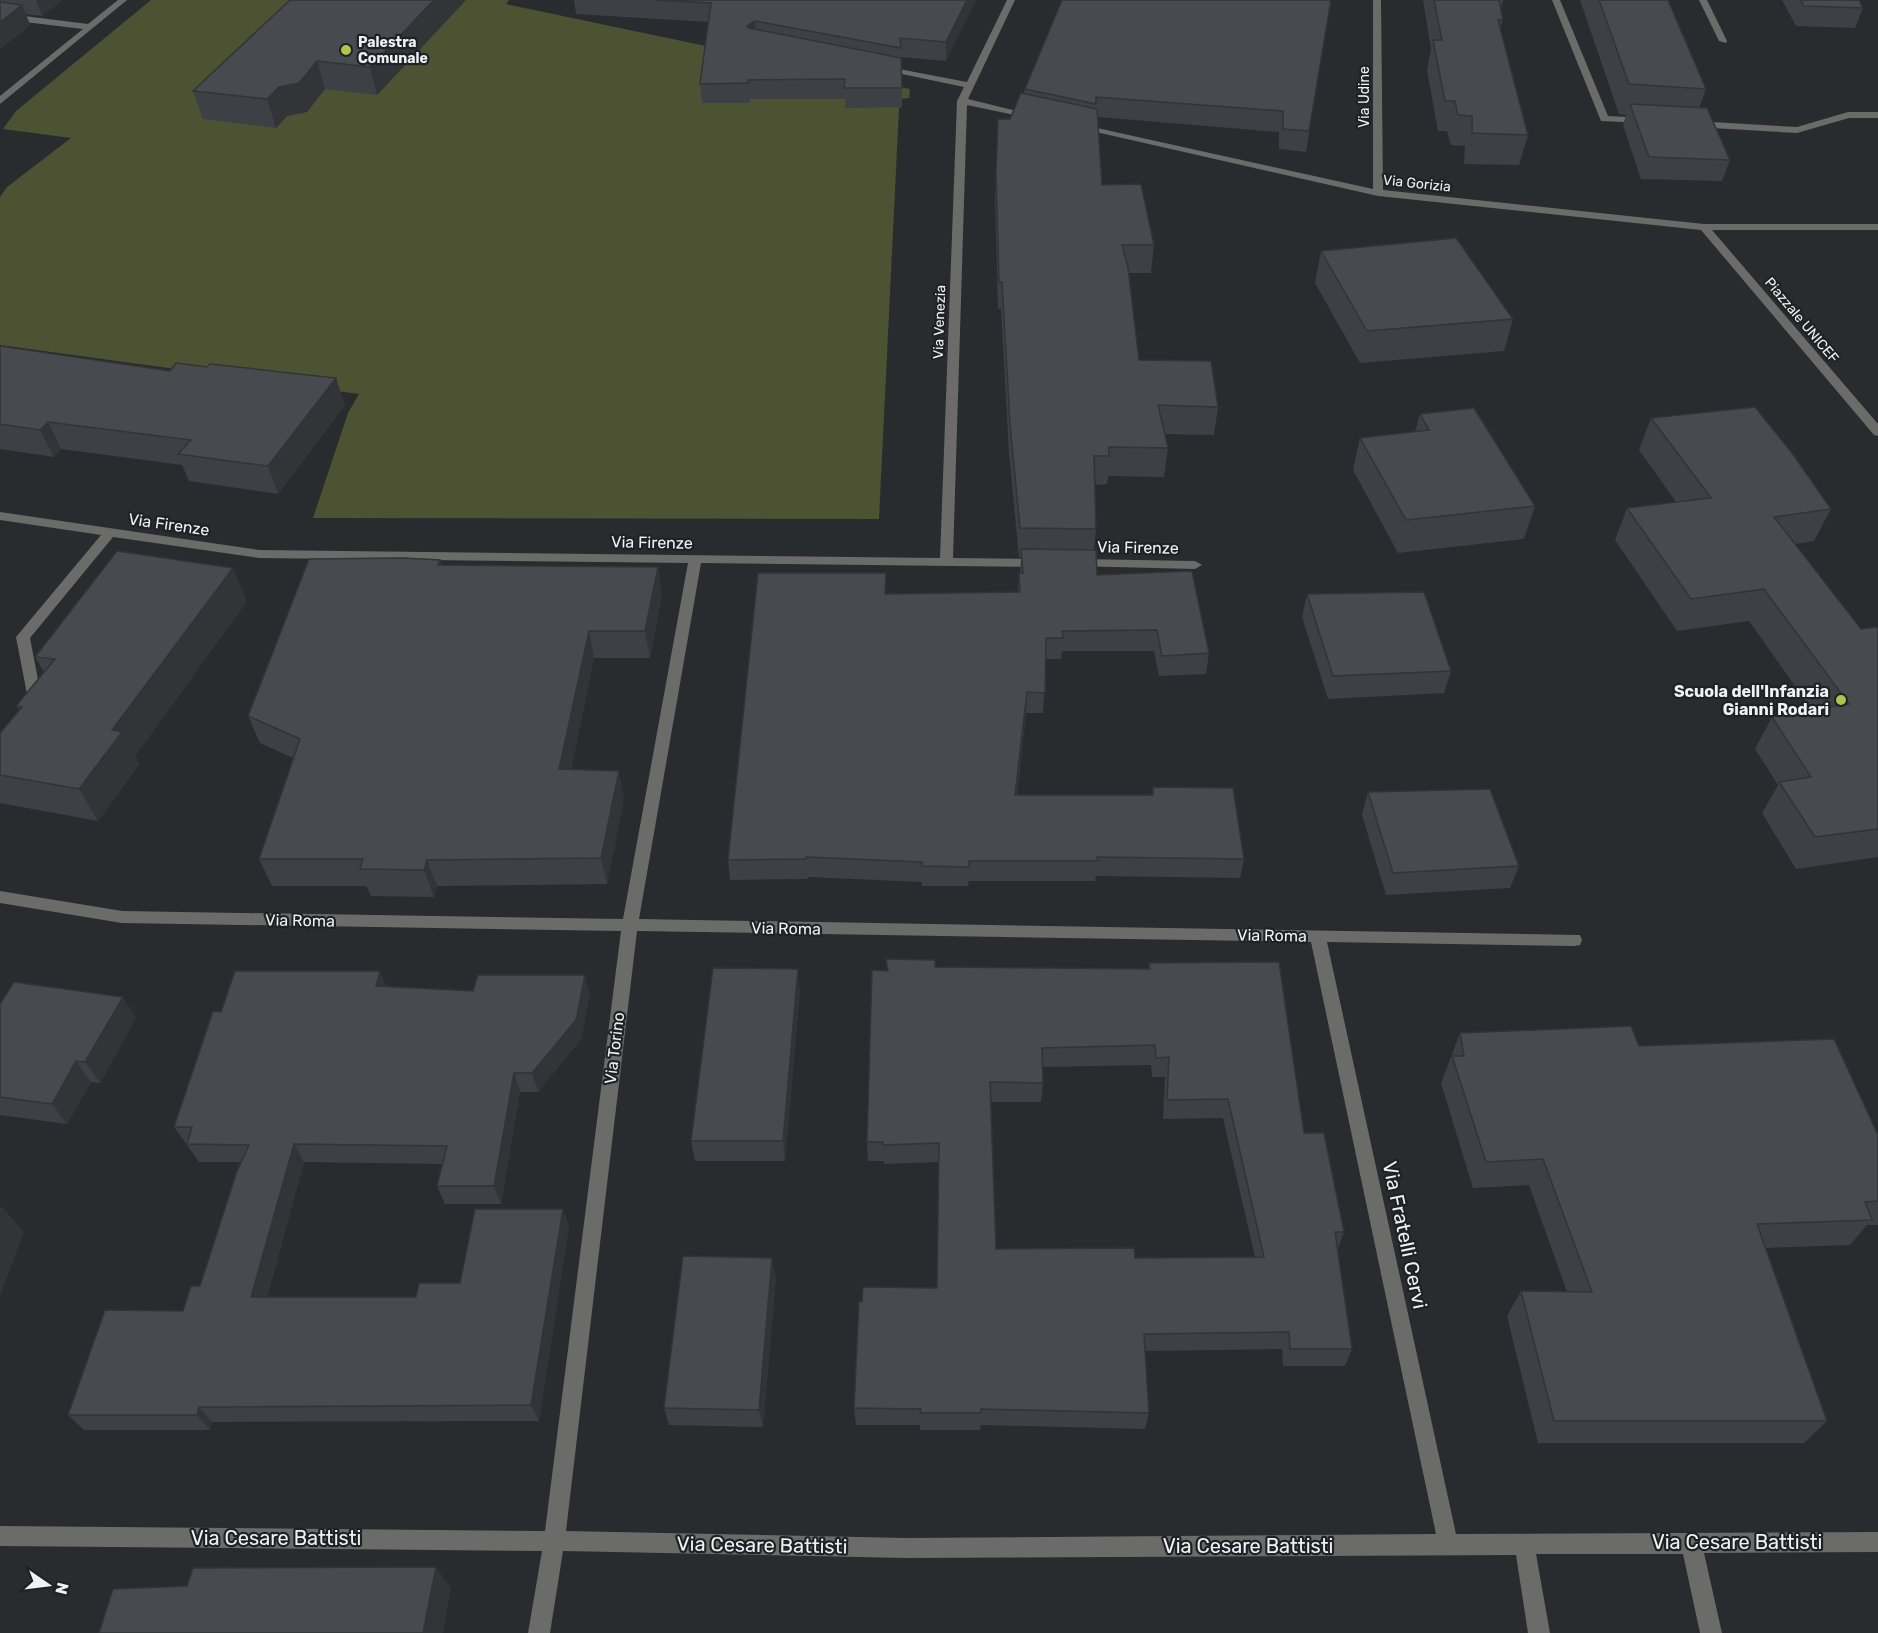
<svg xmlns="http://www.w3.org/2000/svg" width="1878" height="1633" viewBox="0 0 1878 1633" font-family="Rubik,sans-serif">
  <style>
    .green { fill: #4d5233 }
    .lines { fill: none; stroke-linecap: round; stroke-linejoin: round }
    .minor { fill: #6b6b69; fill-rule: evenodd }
    .wall { fill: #3d4044; fill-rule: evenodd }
    .shaded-wall { fill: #323437 }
    .building { fill: #474b4f; stroke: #323437; stroke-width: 1.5; fill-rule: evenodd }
    .poi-dot { fill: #b3c24b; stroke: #1f2225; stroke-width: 2 }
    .labels { text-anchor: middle; stroke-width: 4.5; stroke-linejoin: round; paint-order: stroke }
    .far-poi-label { font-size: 14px; font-weight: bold; fill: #eff2f4; stroke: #1f2225; text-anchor: start }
    .far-street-label { font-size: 14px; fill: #eff2f4; stroke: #1f2225 }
    .street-label { font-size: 16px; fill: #eff2f4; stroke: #1f2225 }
    .poi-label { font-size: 16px; font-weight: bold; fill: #eff2f4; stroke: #1f2225; text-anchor: end }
    .near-street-label { font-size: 20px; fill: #eff2f4; stroke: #1f2225 }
  </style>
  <rect width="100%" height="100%" fill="#282c2f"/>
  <!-- green -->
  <path class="green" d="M151 0H509L506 4 910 89 909 98 902 99V107L899 108 879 519 313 518 348 413 359 394 0 345V197L7 187 71 138 3 129 16 111Z"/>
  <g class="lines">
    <!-- minor -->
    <g class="minor">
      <path d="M118 0H127L0 104V96L83 29 0 19V13L88 24Z"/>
      <path d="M1007 0H1015L968 99 1038 116 1033 119 967 105 953 558 1039 559 1046 563 1039 567 701 563 639 919 1580 935 1582 940 1580 945 1574 946 1327 942 1456 1534 1878 1532V1552L1704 1553 1722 1633H1700L1683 1554H1536L1550 1633H1528L1516 1555 906 1558 563 1551 550 1633H528L542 1551 0 1546V1526L545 1531 621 931 122 923 0 903V891L122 911 623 919 688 563 259 558 113 537 30 638 41 695 32 708 27 709 20 704 27 694 16 637 101 535 0 520V512L259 550 940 558 957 101 964 87 878 69 883 66 967 82ZM637 931 1311 942 1436 1534 906 1538 566 1531Z"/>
      <path d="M1373 0H1381L1383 190 1704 224H1878V230H1712L1878 424V436L1874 435 1701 230 1378 196 1074 127 1079 124 1373 189Z"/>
      <path d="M1552 0H1560L1608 116 1644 118 1649 121 1647 123 1601 121Z"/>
      <path d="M1699 0H1707L1727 41 1726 43 1719 41Z"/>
      <path d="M1848 112H1878V118H1849L1797 133 1695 127 1690 124 1695 121 1797 127Z"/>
      <path d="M1078 559 1195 561 1202 565 1195 569 1073 566 1071 563Z"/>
    </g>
  </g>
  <!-- wall -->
  <g class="wall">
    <path d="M0 0H63L42 16 26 14 30 25 0 49Z"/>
    <path d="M466 0 377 95 325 89 307 112 287 116 276 128 203 119 193 91Z"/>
    <path d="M574 0H976L946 61 901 57 902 107 845 108V99H750V103H702L700 84 708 22 576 14Z"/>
    <path d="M1331 0 1306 152 1279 149V132L1098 117 1102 185 1154 245 1151 273H1129L1139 360 1218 407 1214 435 1164 434 1168 448 1164 477 1108 476 1107 484 1095 485 1096 529 1094 550 1097 575 1209 653 1206 674 1159 676 1154 651H1062L1061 659H1046L1043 713H1026L1017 795H1151L1153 787 1244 859 1240 878 1096 876 1095 881H969L968 886H922V882L808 877V879L730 880 728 860 887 594 1018 592 1019 573H1020L1021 557H1019L1009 453 1001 309H998L995 199 998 119H1010L1024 93 1025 89Z"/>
    <path d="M1423 0H1507H1503L1501 9 1503 20 1500 29 1528 135 1519 165 1464 164 1465 146 1451 145 1447 131H1438L1427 70 1431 49Z"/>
    <path d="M1580 0H1668L1706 89 1699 108 1730 160 1722 181 1641 179 1623 125 1626 115 1619 114Z"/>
    <path d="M1782 0H1859L1863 8 1855 28 1796 26Z"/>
    <path d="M1321 251 1513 319 1504 351 1360 363 1315 283Z"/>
    <path d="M0 346 345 405 278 494 189 481 182 465 61 449 54 457 0 449Z"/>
    <path d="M1420 414 1535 506 1524 539 1398 553 1353 470 1360 438 1415 432Z"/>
    <path d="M1651 418 1831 509 1814 541 1795 544 1861 629 1878 627V857L1796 869 1762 813 1778 785 1755 749 1772 717 1812 710 1749 621 1677 631 1615 540 1627 508 1676 502 1639 450Z"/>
    <path d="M440 560 441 565 662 595 650 658H594L571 769 624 798 607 884 437 886 434 897 371 896 366 886H272L259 859 293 758 260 743 248 716Z"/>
    <path d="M1307 594 1451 671 1444 693 1328 699 1302 617Z"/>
    <path d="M247 601 135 756 139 764 98 821 0 803V733L19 710 16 706 44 672 35 657Z"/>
    <path d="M1368 792 1519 866 1510 888 1386 895 1362 815Z"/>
    <path d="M886 959 935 967 1148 969 1149 963 1304 1133 1344 1232 1338 1248 1352 1349 1345 1366H1283L1282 1349 1145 1351 1149 1413 1145 1429 981 1425 980 1430H920V1425H856L854 1408 862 1302 937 1288 939 1162 884 1164V1161H868L867 1142 887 971ZM1151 1065 1152 1077H1165L1163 1119 1223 1118 1255 1257 1135 1258 996 1249 991 1102H1041L1043 1083 1042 1067Z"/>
    <path d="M380 971 386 986 473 991 590 994 581 1039 538 1092H520L501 1204H445L437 1186 442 1164 304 1162 267 1297H416L460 1283 569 1226 539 1421 212 1422 210 1430H84L68 1415 183 1311 200 1286 241 1162H199L174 1127 221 1012Z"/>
    <path d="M800 990 785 1161H695L691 1141Z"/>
    <path d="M0 1004 136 1018 100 1083 91 1082 67 1124 0 1115Z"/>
    <path d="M1460 1033 1639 1046 1878 1135V1225H1867L1850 1245 1766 1248 1827 1421 1804 1443H1538L1507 1316 1521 1291 1567 1292 1529 1185 1473 1188 1441 1083Z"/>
    <path d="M776 1277 763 1427 669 1425 664 1408Z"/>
  </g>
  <!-- shaded-wall -->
  <g class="shaded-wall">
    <path d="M36 0H63L42 16Z"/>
    <path d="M434 0H466L377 95 370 67Z"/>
    <path d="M967 0H976L946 61V42Z"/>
    <path d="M22 5 30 25 0 49V22Z"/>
    <path d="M755 21 756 40 747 26Z"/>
    <path d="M317 61 325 89 307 112 287 116 276 128 267 99 279 87Z"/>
    <path d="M336 378 345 405 278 494 268 466Z"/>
    <path d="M48 422 61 449 54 457 40 430Z"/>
    <path d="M658 567 662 595 650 658 645 631Z"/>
    <path d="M233 568 247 601 135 756 139 764 98 821 79 789 112 730Z"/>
    <path d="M589 631 594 658 566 796 559 769Z"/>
    <path d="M1027 692 1026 713 1014 815 1015 795Z"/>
    <path d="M619 771 624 798 607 884 601 858Z"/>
    <path d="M427 860 437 886 434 897 424 870Z"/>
    <path d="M798 969 800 990 785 1161 783 1141Z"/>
    <path d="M380 971 388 990 376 986Z"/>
    <path d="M585 975 590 994 581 1039 538 1092 532 1073Z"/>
    <path d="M123 997 136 1018 100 1083 85 1062Z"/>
    <path d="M76 1061 91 1082 67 1124 52 1104Z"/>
    <path d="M514 1073 520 1092 501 1204 494 1186Z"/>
    <path d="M294 1144 304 1162 262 1313 251 1297Z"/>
    <path d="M3 1208 24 1232 0 1296V1215Z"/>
    <path d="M563 1209 569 1226 539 1421 531 1405Z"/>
    <path d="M772 1258 776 1277 763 1427 759 1410Z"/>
    <path d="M199 1407 212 1422 210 1430 197 1415Z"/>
    <path d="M436 1567 451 1588 443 1633H423Z"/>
  </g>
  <!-- building -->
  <g class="building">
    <path d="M290 0H434L370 67 317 61 299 83 279 87 267 99 193 91Z"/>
    <path d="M655 0H967L946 42 900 38 901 48 755 21 747 26 749 28 901 58 902 88H844L845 79 748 80V83L700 84 711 3Z"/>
    <path d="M1062 0H1331L1309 131 1283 129V111L1096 97V104L1025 89Z"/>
    <path d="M1434 0H1499L1503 20H1498L1528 135 1472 133V116L1458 115 1455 101H1445L1433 40H1442Z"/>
    <path d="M1599 0H1668L1706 89 1629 84Z"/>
    <path d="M1801 0H1859L1863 8 1804 6Z"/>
    <path d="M0 2 22 5 0 22Z"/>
    <path d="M1021 93 1097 109 1102 185 1141 184 1154 245H1122L1128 268 1139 360 1211 361 1218 407 1158 405 1168 448 1109 447V456H1094L1096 529 1020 528 1010 424 1002 282H999L996 172 998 119H1010Z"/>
    <path d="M1630 104 1707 108 1730 160 1649 157Z"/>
    <path d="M1456 238 1513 319 1367 331 1321 251Z"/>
    <path d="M0 346 170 371 176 363 207 367 210 364 336 378 268 466 178 454 191 440 48 422 40 430 0 424Z"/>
    <path d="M1755 407 1792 453 1831 509 1774 517 1861 629 1878 627V829L1815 837 1779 782 1811 777 1772 717 1849 704 1764 589 1691 599 1627 508 1711 498 1651 418Z"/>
    <path d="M1474 408 1535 506 1406 520 1360 438 1429 430 1420 414Z"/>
    <path d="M1021 549 1096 550 1097 575 1192 571 1209 653 1162 656 1157 630 1062 631 1063 638H1046L1045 693 1027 692 1015 795H1153V787L1233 788 1244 859 1097 857 1098 861H969V867L922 866V862L806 857V859L728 860 758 573H886L885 594 1020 592 1019 573H1023Z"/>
    <path d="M117 551 233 568 112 730 122 732 79 789 0 775V733L22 707 16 706 55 659 35 657Z"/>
    <path d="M403 558 440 560 438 565 658 567 645 631H589L559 769 619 771 601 858 427 860 424 870 360 869 363 859H259L300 739 248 716 309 559Z"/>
    <path d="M1424 592 1451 671 1333 676 1307 594Z"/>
    <path d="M1490 789 1519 866 1393 873 1368 792Z"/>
    <path d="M886 959 935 960V967L1150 969 1149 963 1279 962 1304 1133H1324L1344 1232H1335L1352 1349H1290L1289 1332 1144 1334 1149 1413 981 1409V1413H920L921 1409 854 1408 859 1301 862 1302 863 1287 937 1288 939 1143 883 1145V1142H867L872 970 888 971ZM1155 1045 1156 1058 1169 1057 1167 1100 1228 1099 1264 1257 1135 1258 1134 1248 996 1249 990 1082 1043 1083 1042 1048Z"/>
    <path d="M713 968 798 969 783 1141H691Z"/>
    <path d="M235 971H380L376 986 473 991 478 975H585L576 1020 532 1073H514L494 1186H437L447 1146 294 1144 251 1297H416L419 1283H460L475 1209H563L531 1405 199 1407 197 1415H68L105 1310 183 1311 191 1286H200L237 1171 249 1145 187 1144 192 1127H174L213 1011 221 1012Z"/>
    <path d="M14 982 123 997 85 1062 76 1061 52 1104 0 1097V1004Z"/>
    <path d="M1631 1026 1639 1046 1834 1039 1878 1135V1201L1865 1202 1872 1220 1757 1224 1827 1421H1554L1521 1291 1592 1292 1543 1159 1486 1162 1452 1056H1464L1460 1033Z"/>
    <path d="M0 1208H3L0 1215Z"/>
    <path d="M683 1256 772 1258 759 1410 664 1408Z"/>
    <path d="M436 1567 423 1633H99L113 1589 187 1586 193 1568Z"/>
  </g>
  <!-- markers -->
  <g class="poi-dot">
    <circle cx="346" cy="50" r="6"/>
    <circle cx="1841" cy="700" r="6"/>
  </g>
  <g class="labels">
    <!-- far-poi labels -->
    <g class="far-poi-label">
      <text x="358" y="47">Palestra<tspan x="358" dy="16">Comunale</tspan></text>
    </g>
    <!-- far-street labels -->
    <g class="far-street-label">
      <text transform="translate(1364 97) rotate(-90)" y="5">Via Udine</text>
      <text transform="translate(1417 183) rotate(6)" y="5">Via Gorizia</text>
      <text transform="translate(1802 320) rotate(50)" y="5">Piazzale UNICEF</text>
      <text transform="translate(939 322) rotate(-88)" y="5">Via Venezia</text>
    </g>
    <!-- street labels -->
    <g class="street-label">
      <text transform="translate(169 524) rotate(8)" y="6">Via Firenze</text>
      <text transform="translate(652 542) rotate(1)" y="6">Via Firenze</text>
      <text transform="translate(1138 547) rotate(1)" y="6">Via Firenze</text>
      <text transform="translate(300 920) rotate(1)" y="6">Via Roma</text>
      <text transform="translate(786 928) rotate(1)" y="6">Via Roma</text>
      <text transform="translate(1272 935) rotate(1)" y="6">Via Roma</text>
      <text transform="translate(614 1048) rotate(-83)" y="6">Via Torino</text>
    </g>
    <!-- poi labels -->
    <g class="poi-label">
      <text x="1829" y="697">Scuola dell'Infanzia<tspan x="1829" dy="18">Gianni Rodari</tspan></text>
    </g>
    <!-- near-street labels -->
    <g class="near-street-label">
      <text transform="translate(1405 1235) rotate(78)" y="7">Via Fratelli Cervi</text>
      <text x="276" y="1545">Via Cesare Battisti</text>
      <text x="1737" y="1549">Via Cesare Battisti</text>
      <text transform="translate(762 1545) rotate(1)" y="7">Via Cesare Battisti</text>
      <text x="1248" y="1553">Via Cesare Battisti</text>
    </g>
  </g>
  <!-- north arrow -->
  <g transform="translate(48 1585) rotate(104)" stroke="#1f2225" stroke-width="4.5" paint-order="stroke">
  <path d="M0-4.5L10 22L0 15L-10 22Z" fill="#eff2f4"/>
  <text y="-9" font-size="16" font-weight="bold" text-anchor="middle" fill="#eff2f4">N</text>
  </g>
</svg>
